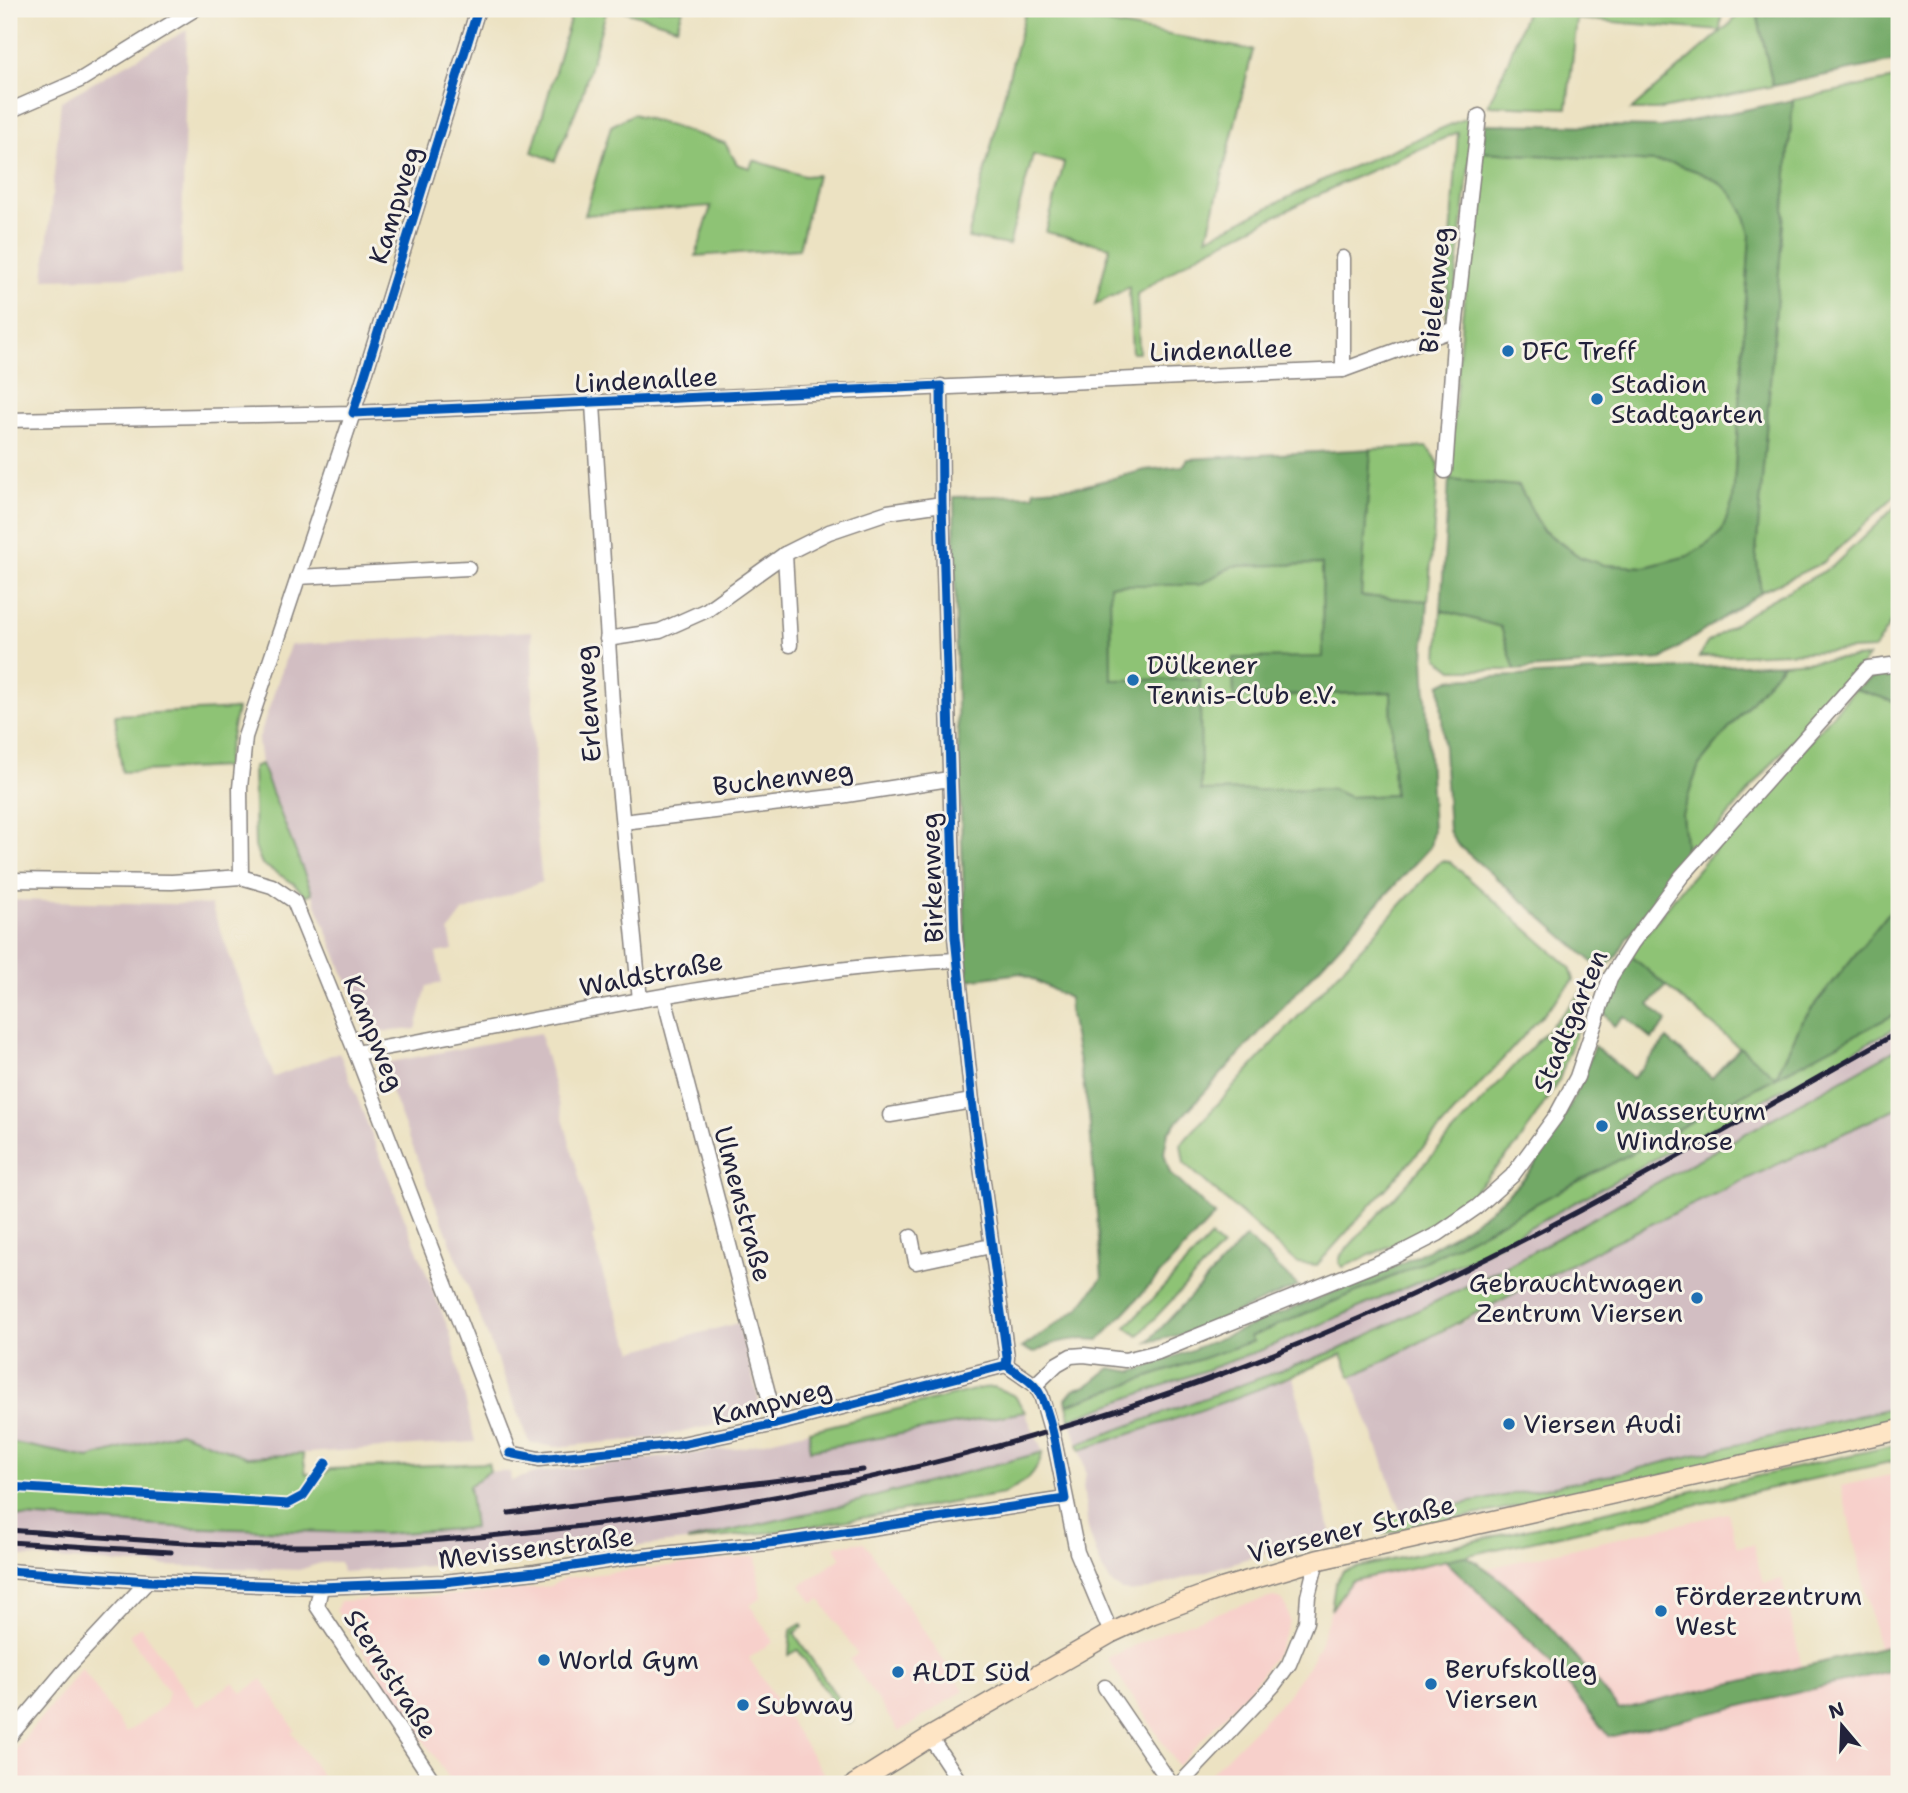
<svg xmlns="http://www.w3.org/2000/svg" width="1908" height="1793" viewBox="0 0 1908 1793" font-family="'Shantell Sans',sans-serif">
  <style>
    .built { fill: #f7d0cb }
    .industrial { fill: #d2bec2 }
    .green { fill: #8ec374; stroke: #587258; stroke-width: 2 }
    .forest { fill: #72a966; stroke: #4a6650; stroke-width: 2; fill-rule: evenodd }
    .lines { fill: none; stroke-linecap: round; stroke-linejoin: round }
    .minor-casing { stroke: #87827e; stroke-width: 17 }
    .secondary-casing { stroke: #87827e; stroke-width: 22 }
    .minor { stroke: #fff; stroke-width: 14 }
    .secondary { stroke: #fee5c5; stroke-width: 19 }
    .rail { stroke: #22223b; stroke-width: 5 }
    .cycleway-casing { stroke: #f7f3e8; stroke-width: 13 }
    .cycleway { stroke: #0057b8; stroke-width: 9 }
    .poi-dot { fill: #1f6fb2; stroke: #f7f3e8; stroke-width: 2.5 }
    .labels { text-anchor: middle; stroke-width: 6; stroke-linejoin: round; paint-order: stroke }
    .street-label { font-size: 26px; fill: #22223b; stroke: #f7f3e8 }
    .poi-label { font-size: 26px; fill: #22223b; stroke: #f7f3e8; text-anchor: start }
  </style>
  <rect width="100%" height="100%" fill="#f7f3e8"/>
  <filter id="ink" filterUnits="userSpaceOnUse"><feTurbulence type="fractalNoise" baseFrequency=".0143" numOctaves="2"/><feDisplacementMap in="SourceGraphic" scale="14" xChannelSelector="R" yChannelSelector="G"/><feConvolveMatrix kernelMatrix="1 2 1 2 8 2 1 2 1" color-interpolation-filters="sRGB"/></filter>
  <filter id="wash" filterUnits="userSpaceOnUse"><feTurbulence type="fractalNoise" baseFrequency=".00686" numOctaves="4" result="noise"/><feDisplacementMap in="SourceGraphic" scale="28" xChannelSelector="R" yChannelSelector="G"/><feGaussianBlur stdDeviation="1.57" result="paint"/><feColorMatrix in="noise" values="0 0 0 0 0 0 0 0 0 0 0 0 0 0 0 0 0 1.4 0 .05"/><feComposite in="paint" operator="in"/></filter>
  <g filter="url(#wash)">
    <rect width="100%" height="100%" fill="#ece2c2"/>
    <!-- built -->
    <g class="built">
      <path d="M1899 1473V1644L1879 1649 1841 1486Z"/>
      <path d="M1728 1513 1737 1547 1753 1544 1763 1583 1782 1579 1802 1667 1619 1710 1561 1638 1488 1568Z"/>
      <path d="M864 1542 964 1690 899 1732 850 1659 857 1654 820 1599 813 1603 801 1585 841 1558 835 1546Z"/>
      <path d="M756 1556 761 1598 750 1605 773 1642 749 1658 829 1782 825 1784H453L336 1610 340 1601 491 1593 551 1586 564 1578Z"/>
      <path d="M1445 1560 1541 1652 1610 1737 1899 1669V1784H1200L1284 1699 1307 1668 1319 1646 1331 1610 1350 1581Z"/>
      <path d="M1274 1597 1282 1600 1286 1606 1290 1622 1277 1652 1253 1685 1178 1766 1107 1658 1164 1632 1240 1605Z"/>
      <path d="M140 1626 197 1707 234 1682 242 1693 262 1679 295 1730 292 1732 327 1784H9V1757L82 1668 126 1733 165 1705 168 1691 129 1635Z"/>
    </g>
    <!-- industrial -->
    <g class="industrial">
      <path d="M187 30 181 276 44 279 61 101Z"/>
      <path d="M532 631 534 809 542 882 463 912 449 931 453 950 436 953 442 983 427 986 416 1029 367 1033 261 764 258 741 290 645Z"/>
      <path d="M9 900 211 905 274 1077 339 1052 450 1333 475 1442 247 1457 179 1432 89 1458 9 1442Z"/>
      <path d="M1899 1026V1048L1505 1267 1340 1349 1078 1444 1070 1419 1264 1349 1471 1259Z"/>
      <path d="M540 1033 595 1235 593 1237 604 1278 633 1351 738 1323 760 1404 754 1415 688 1431 644 1439 555 1447 530 1443 380 1064Z"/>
      <path d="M1899 1107V1406L1611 1475 1403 1515 1351 1377 1459 1324 1609 1244Z"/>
      <path d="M1293 1377 1334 1546 1324 1539 1274 1550 1140 1592 1122 1591 1113 1585 1102 1569 1088 1530 1083 1486 1086 1473 1080 1450Z"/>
      <path d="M1025 1412 1043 1452 843 1505 687 1541 549 1556 524 1550 520 1551 522 1560 342 1572 340 1562 321 1563 299 1570 165 1566 9 1556V1516L176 1527 383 1534 474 1528 469 1486 490 1471 510 1472 511 1481 535 1473 745 1447 809 1431 810 1450Z"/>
    </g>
    <!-- green -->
    <g class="green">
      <path d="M573 9H607L581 98 555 161 532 152Z"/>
      <path d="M618 9H683L677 27Z"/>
      <path d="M1026 9 1253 50 1207 238 1333 175 1475 114 1452 312 1446 318 1458 132 1338 185 1201 253 1137 294 1139 353H1132L1129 287 1095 305 1110 247 1046 232 1064 163 1033 155 1009 245 968 238Z"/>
      <path d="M1527 9H1722L1720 31 1577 19 1567 108 1488 105 1508 61Z"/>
      <path d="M1743 9H1756L1773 86 1657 110H1631L1731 23Z"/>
      <path d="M1899 78V492L1824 562 1761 592 1756 554 1793 100Z"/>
      <path d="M633 114 725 143 737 164 750 168 753 160 804 176 817 175 799 249 696 256 711 206 585 215 611 126Z"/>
      <path d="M1482 152 1672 163C1715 176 1742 188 1750 235L1733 501 1722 531 1709 543 1688 556 1645 567 1604 565 1580 557 1542 529 1519 486 1449 480 1462 318Z"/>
      <path d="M1427 447 1439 464 1428 601 1361 596 1371 449Z"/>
      <path d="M1899 503V610L1874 649 1699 657 1707 643 1765 603 1832 567Z"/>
      <path d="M1322 564 1323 658H1233L1234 697 1391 692 1394 795 1349 797 1332 789 1201 791 1111 680 1110 585H1199L1233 566Z"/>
      <path d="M1441 610 1501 627 1515 670H1453L1438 658Z"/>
      <path d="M1868 657 1849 682 1780 754 1692 859 1686 853 1682 814 1699 765 1783 663Z"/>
      <path d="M1855 689 1899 703V900L1802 1021 1776 1076 1899 1012V1026L1471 1259 1264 1349 1070 1419 1067 1405 1253 1341 1249 1337 1399 1274 1775 1078 1630 955 1685 884Z"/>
      <path d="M237 709 227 755 226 767 122 772 115 715Z"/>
      <path d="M261 764 312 893 306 896 293 883 262 864 255 847 253 767Z"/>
      <path d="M1441 861 1450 862 1570 967 1574 980 1317 1265 1297 1263 1184 1163 1181 1144Z"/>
      <path d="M1585 989 1590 991 1559 1080 1519 1143 1469 1197 1450 1211 1411 1237 1343 1267 1339 1263 1341 1255Z"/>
      <path d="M1899 1048V1107L1609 1244 1380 1363 1351 1377 1342 1354C1257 1393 1168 1422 1080 1450L1078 1444 1340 1349 1505 1267Z"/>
      <path d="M1211 1237 1222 1247 1138 1336 1126 1327Z"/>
      <path d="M994 1387 1015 1396 1025 1412 810 1450 809 1431 982 1388Z"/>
      <path d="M1899 1406V1421L1626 1484 1382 1534 1379 1520 1611 1475Z"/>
      <path d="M179 1432 247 1457 303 1454 306 1474H325L330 1469 488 1463 490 1471 469 1486 474 1528 383 1534 176 1527 9 1516V1442L89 1458Z"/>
      <path d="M1899 1444V1460L1351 1581 1331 1610 1335 1584 1343 1571Z"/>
      <path d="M1043 1452C1035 1477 1025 1482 1003 1494L784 1531 687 1541 843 1505Z"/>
      <path d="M801 1624 803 1627 794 1633 853 1721 848 1724 798 1650 789 1655 791 1630Z"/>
    </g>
    <!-- forest -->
    <g class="forest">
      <path d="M1756 9H1899V60L1773 86Z"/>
      <path d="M1793 100 1756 554 1761 592 1662 659 1515 670 1501 627 1441 610 1449 480 1519 486 1542 530 1580 557 1604 565 1645 567 1688 556 1709 543 1722 531 1733 501 1750 235C1741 188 1715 176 1672 163L1482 152 1485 124 1661 127Z"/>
      <path d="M1371 449 1361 596 1428 601 1424 658 1433 831 1430 847 1168 1132 1164 1153 1170 1173 1215 1215 1099 1340C1074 1338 1055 1340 1034 1353L1022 1348 1079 1308 1102 1278 1089 1114 1070 1015 1069 998 1021 973 967 980 957 708 954 497 1034 495V490L1083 486 1145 470 1183 466 1188 459ZM1322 564 1323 657 1233 658 1234 697 1391 692 1394 795 1349 797 1332 789 1201 791 1200 679 1111 680 1110 585H1199L1233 566Z"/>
      <path d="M1783 663 1699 765 1682 814 1686 853 1692 859 1627 938 1616 957 1607 965 1600 967 1595 964 1457 844 1449 831 1440 685 1452 679Z"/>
      <path d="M1899 669V703L1855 689 1885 670Z"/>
      <path d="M1899 900V1012L1469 1239 1399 1274 1250 1337 1253 1341 1067 1405 1066 1399 1074 1389 1087 1386 1110 1368 1133 1372C1185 1354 1235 1332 1286 1311 1370 1277 1462 1246 1525 1177 1554 1145 1580 1087 1594 1046L1633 1078 1667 1039 1712 1078 1740 1047 1776 1077 1802 1021Z"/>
      <path d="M1630 955 1666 986 1649 1005 1667 1021 1652 1039 1624 1016 1614 1026 1604 1013 1615 979Z"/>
      <path d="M1246 1237 1298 1286 1188 1333 1148 1342Z"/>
      <path d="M1465 1556C1528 1590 1574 1656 1619 1710L1899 1644V1669L1609 1737 1541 1652 1445 1560Z"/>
    </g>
  </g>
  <g filter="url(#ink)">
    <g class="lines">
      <!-- minor casing -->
      <g class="minor-casing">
        <g id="minor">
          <path d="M9 111 80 80 195 9"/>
          <path d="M1343 258V370"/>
          <path d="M941 386 942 504 955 937 972 1101 1007 1357 1006 1365"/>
          <path d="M593 404 614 735 640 1000"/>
          <path d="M9 420 353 413 1343 370 1455 329"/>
          <path d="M1445 471 1455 329 1479 116"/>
          <path d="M785 554 790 645"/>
          <path d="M298 577 468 568"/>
          <path d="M607 639 660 631 707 610 785 554 829 532 888 512 942 504"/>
          <path d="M623 822 840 796 949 779"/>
          <path d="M241 877 240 788 245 737 353 413 478 9"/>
          <path d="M9 880 172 882 241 877 272 886 294 901 356 1053 510 1453 539 1459 677 1445 776 1424 1006 1365 1035 1385 1041 1395 1054 1440 1077 1552 1111 1633"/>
          <path d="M664 997 776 1424"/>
          <path d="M356 1053C556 1018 754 970 957 960"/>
          <path d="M890 1115 972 1101"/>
          <path d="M911 1237 916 1262 991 1246"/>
          <path d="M1035 1385 1057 1364 1071 1356 1084 1355 1125 1360 1158 1352 1395 1256 1438 1234 1477 1207 1512 1176 1556 1116 1577 1077 1610 978 1632 943 1681 877 1868 668 1899 664"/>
          <path d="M9 1571 148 1581 321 1587 444 1582 535 1572 625 1558 777 1542 1065 1499"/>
          <path d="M321 1587 317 1606 435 1784"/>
          <path d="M1105 1687 1171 1784"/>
          <path d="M9 1737 66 1669 148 1581"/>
          <path d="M930 1737 961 1784"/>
          <path d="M1180 1784 1273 1686 1289 1664 1306 1622 1308 1596 1317 1560"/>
        </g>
      </g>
      <!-- secondary casing -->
      <g class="secondary-casing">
        <path id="secondary" d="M855 1784 930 1737 1111 1633 1152 1614 1223 1588 1317 1560 1899 1430"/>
      </g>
      <!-- minor -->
      <use href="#minor" class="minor"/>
      <!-- secondary -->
      <use href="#secondary" class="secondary"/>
      <!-- rail -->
      <g class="rail">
        <path d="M509 1513 863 1470"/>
        <path d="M9 1530C95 1536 182 1545 269 1546 379 1547 489 1538 598 1524 860 1492 1118 1424 1360 1318 1546 1237 1722 1131 1899 1032"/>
        <path d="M9 1542 171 1552"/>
      </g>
      <!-- cycleway casing -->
      <g class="cycleway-casing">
        <g id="cycleway">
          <path d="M478 9 353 413 941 386 942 504 955 937 972 1101 1007 1357 1006 1365"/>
          <path d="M9 1487 288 1504 303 1496 326 1463"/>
          <path d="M9 1571 148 1581 321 1587 444 1582 535 1572 625 1558 777 1542 1065 1499C1060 1472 1052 1409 1036 1388 1029 1378 1015 1372 1006 1365L776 1424 677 1445 539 1459 510 1453"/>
        </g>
      </g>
      <!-- cycleway -->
      <use href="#cycleway" class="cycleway"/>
    </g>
  </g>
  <!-- markers -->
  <g class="poi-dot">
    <circle cx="1508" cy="351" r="7"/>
    <circle cx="1597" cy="399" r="7"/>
    <circle cx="1133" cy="680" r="7"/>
    <circle cx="1602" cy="1126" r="7"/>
    <circle cx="1697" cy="1298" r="7"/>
    <circle cx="1509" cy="1424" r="7"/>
    <circle cx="1661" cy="1611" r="7"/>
    <circle cx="544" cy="1660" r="7"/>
    <circle cx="898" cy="1672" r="7"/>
    <circle cx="1431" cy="1684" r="7"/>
    <circle cx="743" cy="1705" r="7"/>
  </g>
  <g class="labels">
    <!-- street labels -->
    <g class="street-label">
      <text transform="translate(395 205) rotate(-73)" y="9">Kampweg</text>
      <text transform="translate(1435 290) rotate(-84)" y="9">Bielenweg</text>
      <text transform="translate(1221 350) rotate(-2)" y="9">Lindenallee</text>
      <text transform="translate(646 380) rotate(-3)" y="9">Lindenallee</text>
      <text transform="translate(588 704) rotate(-94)" y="9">Erlenweg</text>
      <text transform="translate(783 778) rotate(-7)" y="9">Buchenweg</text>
      <text transform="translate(932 878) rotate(-92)" y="9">Birkenweg</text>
      <text transform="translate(651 974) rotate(-11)" y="9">Waldstraße</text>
      <text transform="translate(1570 1021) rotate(-67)" y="9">Stadtgarten</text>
      <text transform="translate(374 1033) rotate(68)" y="9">Kampweg</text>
      <text transform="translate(743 1204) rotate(75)" y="9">Ulmenstraße</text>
      <text transform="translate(772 1402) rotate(-14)" y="9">Kampweg</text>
      <text transform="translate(1351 1529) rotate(-14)" y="9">Viersener Straße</text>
      <text transform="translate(536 1548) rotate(-7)" y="9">Mevissenstraße</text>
      <text transform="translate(391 1674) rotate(57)" y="9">Sternstraße</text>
    </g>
    <!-- poi labels -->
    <g class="poi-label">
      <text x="1522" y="360">DFC Treff</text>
      <text x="1611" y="393">Stadion<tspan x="1611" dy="30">Stadtgarten</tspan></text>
      <text x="1147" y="674">Dülkener<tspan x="1147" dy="30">Tennis-Club e.V.</tspan></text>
      <text x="1616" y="1120">Wasserturm<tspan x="1616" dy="30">Windrose</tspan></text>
      <text x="1683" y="1292" text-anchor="end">Gebrauchtwagen<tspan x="1683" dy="30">Zentrum Viersen</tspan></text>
      <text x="1523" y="1433">Viersen Audi</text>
      <text x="1675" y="1605">Förderzentrum<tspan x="1675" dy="30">West</tspan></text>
      <text x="558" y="1669">World Gym</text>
      <text x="1445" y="1678">Berufskolleg<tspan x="1445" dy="30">Viersen</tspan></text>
      <text x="912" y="1681">ALDI Süd</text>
      <text x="757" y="1714">Subway</text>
    </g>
  </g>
  <!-- margin -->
  <rect width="1908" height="1793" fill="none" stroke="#f7f3e8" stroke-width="35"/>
  <!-- north arrow -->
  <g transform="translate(1842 1726) rotate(341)" stroke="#f7f3e8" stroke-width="5" paint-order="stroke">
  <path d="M0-5L12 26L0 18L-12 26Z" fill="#22223b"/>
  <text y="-10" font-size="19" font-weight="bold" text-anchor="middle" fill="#22223b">N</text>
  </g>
</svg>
